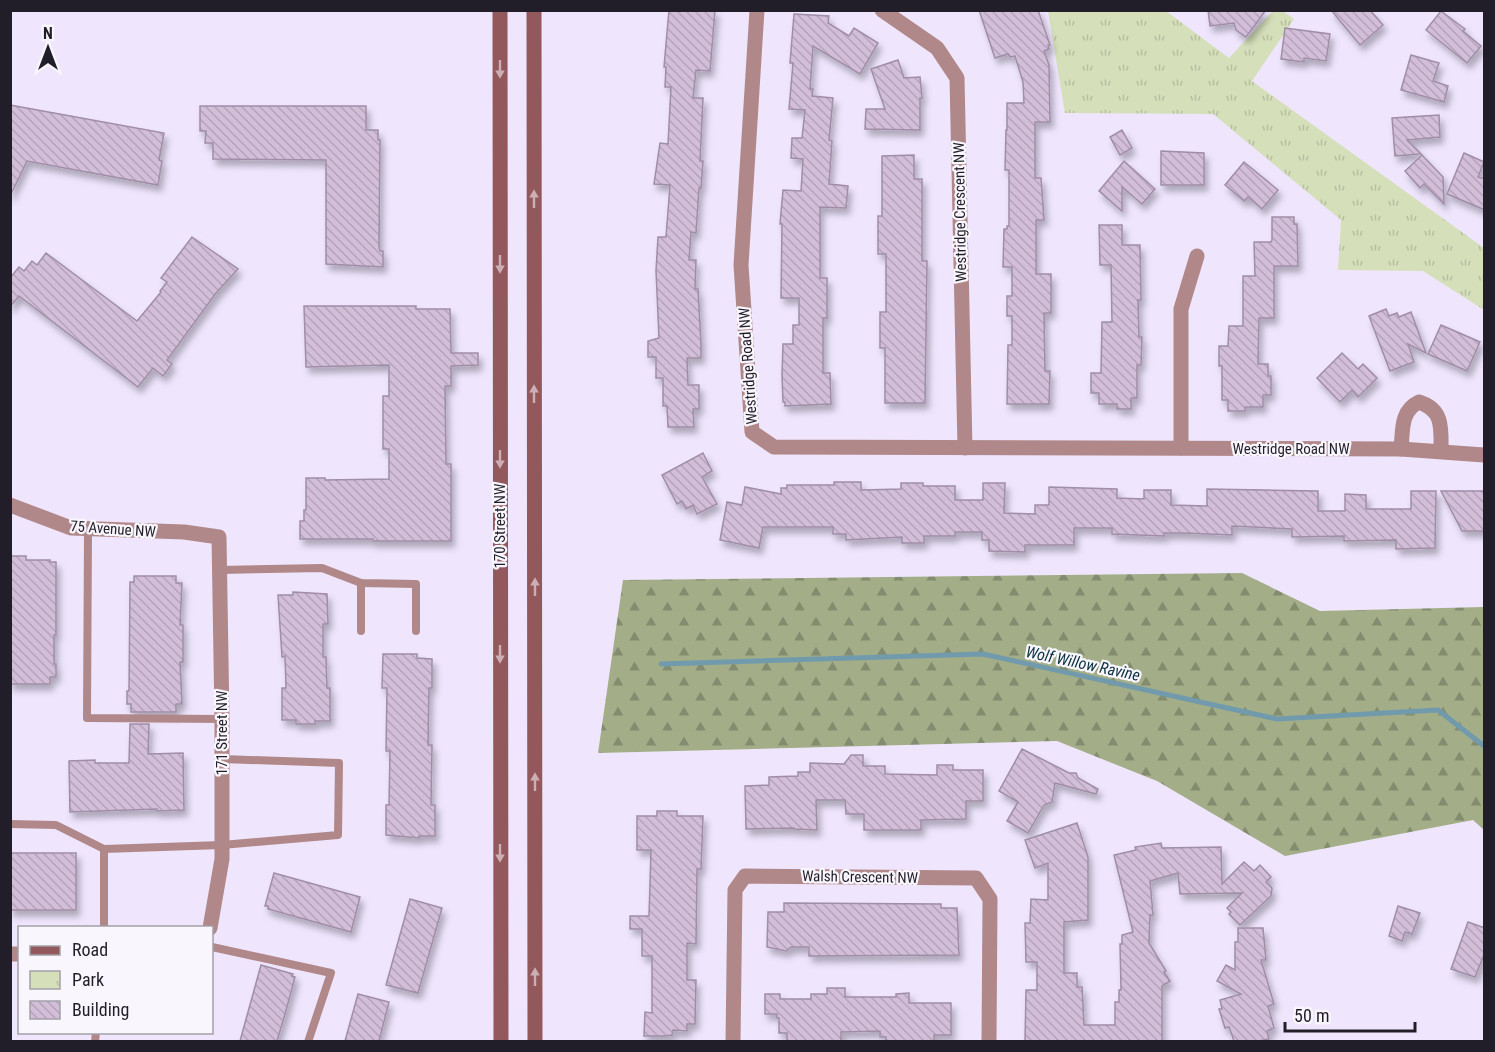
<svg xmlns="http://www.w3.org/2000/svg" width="1495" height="1052" viewBox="0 0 1495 1052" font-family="'Roboto Condensed',sans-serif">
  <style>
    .forest { fill: url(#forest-firs) }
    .park { fill: url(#park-tufts) }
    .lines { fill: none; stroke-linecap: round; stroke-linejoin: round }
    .stream { stroke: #719bad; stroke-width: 5 }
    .building { fill: url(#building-back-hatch); stroke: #a08da6; stroke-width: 1.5; filter: url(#shadow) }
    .lane { stroke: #b18889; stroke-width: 8 }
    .street { stroke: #b18889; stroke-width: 15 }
    .secondary { stroke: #92585c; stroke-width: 15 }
    .oneway { fill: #cbafb5 }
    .labels { text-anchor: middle; stroke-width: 4.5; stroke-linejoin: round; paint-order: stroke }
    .street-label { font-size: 15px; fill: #221e29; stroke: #f9f7fd }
    .water-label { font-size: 16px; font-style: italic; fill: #0a3140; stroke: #f9f7fd }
  </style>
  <defs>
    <pattern id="forest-firs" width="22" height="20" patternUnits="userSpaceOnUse" patternTransform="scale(1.5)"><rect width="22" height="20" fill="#a3ad88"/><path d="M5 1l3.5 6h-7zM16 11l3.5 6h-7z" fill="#848c6f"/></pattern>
    <pattern id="park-tufts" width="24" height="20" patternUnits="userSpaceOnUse" patternTransform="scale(1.5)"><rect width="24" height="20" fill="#d5dfba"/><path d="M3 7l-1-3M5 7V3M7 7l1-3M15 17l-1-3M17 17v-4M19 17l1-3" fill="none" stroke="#b7bfa0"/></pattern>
    <pattern id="building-back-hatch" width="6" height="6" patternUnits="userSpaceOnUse" patternTransform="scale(1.5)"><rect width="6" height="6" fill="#d2bed8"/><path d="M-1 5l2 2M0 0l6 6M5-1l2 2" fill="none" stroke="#b4a3b9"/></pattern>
    <filter id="shadow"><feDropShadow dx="3.5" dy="6" stdDeviation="3" flood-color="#0004"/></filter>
  </defs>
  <rect width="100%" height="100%" fill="#efe6fe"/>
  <!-- forest -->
  <path class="forest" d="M1242 573 1320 611 1484 607V830L1473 820 1285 856 1157 781 1057 741 598 753 623 580Z"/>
  <!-- park -->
  <path class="park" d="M1048 11H1166L1229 58 1273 11H1283L1294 19 1252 81 1484 248V310L1423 271 1338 270 1341 220 1213 114 1065 113Z"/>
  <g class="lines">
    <!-- stream -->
    <path class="stream" d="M661 664 983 654 1277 719 1438 710 1484 746"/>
  </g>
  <!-- building -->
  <g class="building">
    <path d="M669 10H715L710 71 696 70 693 98H703L700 161H703L701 188H699L696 233 691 232 689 260H696L695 289H698L701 344V358H687L688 385H699V409H693L694 427H668L667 406H663V378H656V357H648V341L659 338 656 271 658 237H666L670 185 654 184 660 143 668 144 671 87H665L666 67H664Z"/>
    <path d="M979 10H1038L1050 45H1048L1049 49 1044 51 1049 65 1050 122H1035V178H1041L1044 220H1036V274H1051V313H1044L1045 371H1050L1049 404H1007L1008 345H1012V316H1007V296H1012V267H1003L1004 229H1007V226H1009V170H1005L1006 130H1007V103H1024L1023 82 1015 56 1010 57 1008 54 995 58Z"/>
    <path d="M1208 10H1266L1246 37 1236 30 1234 23 1210 26Z"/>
    <path d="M1331 10H1370L1383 25 1360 45Z"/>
    <path d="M1441 11 1465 29 1463 31 1481 46 1467 63 1426 30Z"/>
    <path d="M794 14 829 16 828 23 849 36 854 28 878 43 860 74 813 46 810 89H813L812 96 833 98 829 140 832 141 829 184 848 186 846 208 820 207V278H827V318H823V373H830L831 404 785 406V402H783L782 376 783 344H793V325H799V298H781L782 224H780L783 190 801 191 803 159 791 158 792 138H802L805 110 789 109 793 63H790Z"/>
    <path d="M1285 28 1330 34 1326 61 1304 58V62L1281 59Z"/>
    <path d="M1411 55 1439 63 1433 81 1448 86 1444 102 1401 90Z"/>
    <path d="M898 60 904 78 920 77 922 98H920V130L865 129 866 109H885L871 69Z"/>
    <path d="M10 105 164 133 159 160 162 161 158 185 27 161 10 196Z"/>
    <path d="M200 106H366V130H378V140H380L379 247 380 251H383V267L326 264V160L213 159V143H205L206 131H200Z"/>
    <path d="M1439 115 1440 137 1407 140 1421 154 1395 156 1392 118Z"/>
    <path d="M1122 130 1132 148 1120 155 1110 137Z"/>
    <path d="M1161 151 1204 153V185H1161Z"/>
    <path d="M1464 153 1484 162 1478 177 1485 179V210L1447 194Z"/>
    <path d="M914 155V179H922V261H927L925 403H885V348H880V312H886V254H878V216H882V156Z"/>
    <path d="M1422 155 1443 177 1444 204 1424 184 1420 188 1405 171Z"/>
    <path d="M1124 161 1155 189 1142 204 1122 187V211L1099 191Z"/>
    <path d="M1244 162 1278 190 1262 209 1248 197 1244 201 1225 185Z"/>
    <path d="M1272 217H1294V224H1297L1298 266H1274V318H1259L1258 364H1268V376H1271V395H1263V407H1245V411H1228V400H1222V366H1219V346H1228L1229 326H1243V276H1255L1254 242H1271L1272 240Z"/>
    <path d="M1099 225H1122V245H1140L1141 300H1138L1139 337H1142L1141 365H1137V398H1131V409H1117V404H1099V393H1091V373H1101L1102 322H1112L1111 265H1100Z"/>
    <path d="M192 237 238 269 216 293 167 360 172 364 163 376 153 368 138 387 19 296 10 307V278L19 267 24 271 32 261 37 265 46 253 137 321 161 292 160 291 167 282 161 278Z"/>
    <path d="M304 306H416V309H450L451 353H478V365L451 366V386H445L446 464H451V541H373V539H300V521H304V510H306V478H325V480L389 479V449H383V396H389V365L306 367Z"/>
    <path d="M1386 309 1389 316 1397 313 1399 317 1411 312 1426 353 1408 344 1414 362 1390 371 1369 316Z"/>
    <path d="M1441 325 1480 342 1467 371 1428 354Z"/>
    <path d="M1342 353 1358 369 1363 364 1377 378 1358 397 1352 390 1340 402 1317 378Z"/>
    <path d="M703 453 712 471 702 477 717 504 697 514 693 505 686 509 682 501 677 504 662 475Z"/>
    <path d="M834 482H861V490L901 489V483H923V486H955V500H983V483H1005L1004 513 1035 514V505H1049V487L1117 489V498L1144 499V490H1171V505L1207 506V489L1318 491V511H1345V494L1366 495V509H1411V491H1436L1435 548 1396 549V540L1344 541V536L1292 537V529L1232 526V535L1184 533H1164V536L1112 534V528H1074V545H1025V552L989 551V540H982V532H955V536H924V543H902V537L846 540V534H833V527H763L759 548 720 540 727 502 742 505 745 487 781 494V488H787V485H834Z"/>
    <path d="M1441 491H1485V531H1462Z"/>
    <path d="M10 556H26V560H50V562H56V635H54V664H56V677H50V684H10Z"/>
    <path d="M134 576H176V583H182L180 625H183V662H180L182 704H176V712H131V704H127V691H129L130 582H134Z"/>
    <path d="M293 592 327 594 328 624H323V657H326L327 688H330V721H315V724H296V720H282V688H286L285 656 282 657 278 595H293Z"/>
    <path d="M383 654H417V658L432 659V688H429L428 745H432L431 805H435V836H419V838L386 835V805H389L390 751H386L387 688H382Z"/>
    <path d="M130 724H149L148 754 183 753 184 810 157 811V809L70 812 69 761 95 760V763H129Z"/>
    <path d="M1022 749 1069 773H1076L1078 778 1098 789 1096 794 1055 783 1052 802 1044 805 1028 833 1007 821 1018 802 999 791Z"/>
    <path d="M851 755H863V766H885V774L937 775V765H953V770H983V801H966V819L921 820V830H864V814H846L845 800H816L817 830 794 829V828L746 829 745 786 769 785V777L798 776V772H810V763L844 764Z"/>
    <path d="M657 811H677V816H703L701 869H697L696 944 687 943V980H696L695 1024H687V1031L673 1030 672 1035 665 1036H644L645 1012 652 1013V956H642V929H630V916H649L651 850H637V816H657Z"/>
    <path d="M1077 823 1088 857V920L1064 922V973H1077V987H1082L1084 1025H1115V1002H1119V990H1121L1120 944H1122V935L1133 932 1114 855 1136 850 1135 847 1161 843 1162 848 1221 847 1222 884 1244 862 1254 871 1260 865 1271 877 1266 882 1272 888 1271 896 1240 925 1229 914 1231 912 1227 908 1242 893 1180 894 1178 873 1150 881 1153 915H1150L1149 943 1166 971 1164 972 1170 981 1162 986V1041H1025L1026 990H1037V962H1026L1025 923H1030L1031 899 1048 900V863L1035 868 1025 840Z"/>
    <rect x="10" y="853" width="66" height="57"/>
    <path d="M274 873 360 897 351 932 268 909V906H265Z"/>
    <path d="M410 899 442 908 418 993 386 985Z"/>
    <path d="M784 903 941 904V908H957L959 955 809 956V947H791L786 951 767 947 768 912H784Z"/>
    <path d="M1398 906 1420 913 1412 934 1405 932 1402 941 1389 936Z"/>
    <path d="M1468 922 1485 928V952L1475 977 1451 969Z"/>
    <path d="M1238 928H1263L1266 960H1261L1274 1004 1268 1006 1274 1028 1267 1031 1269 1039 1259 1041H1234L1229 1027 1225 1028 1219 1009H1222L1220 1000 1241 994 1217 981 1226 965 1235 970V942H1238Z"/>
    <path d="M261 965 293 974 292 976 295 977 285 1014 277 1041H240Z"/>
    <path d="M827 988H845V997H896V994L909 993V1003H951V1035H934V1041H886V1037H880V1031L841 1032V1041H787V1033H779V1018H777V1014H765V994H780V999H811V994H827Z"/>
    <path d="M358 994 389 1002 379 1041H345Z"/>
  </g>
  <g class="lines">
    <!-- lane -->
    <g class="lane">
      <path d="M88 530 87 718 222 719"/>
      <path d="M220 570 322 568 361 583 416 584V631"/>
      <path d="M361 631V583"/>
      <path d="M10 824 56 825 104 849V928"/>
      <path d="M104 849 222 845 338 835 339 763 222 759"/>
      <path d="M212 947 331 973 308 1042"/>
      <path d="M95 1042 96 1032"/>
    </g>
    <!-- street -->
    <g class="street">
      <path d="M757 10 741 265 752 432 774 447 1401 449 1484 455"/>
      <path d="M882 10 937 48 957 78 965 448"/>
      <path d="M1181 448V309L1197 256"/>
      <path d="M1401 449C1403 431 1400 411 1419 402 1444 410 1441 429 1441 451"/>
      <path d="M10 505 71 528 184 532 219 537 222 719V859L210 928"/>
      <path d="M10 954H20"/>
      <path d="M733 1042 735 890 745 876 976 878 990 899 989 1042"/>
    </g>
    <!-- secondary -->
    <g class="secondary">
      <path d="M500 10 501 1042"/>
      <path d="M534 10 535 1042"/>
    </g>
  </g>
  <!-- one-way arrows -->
  <defs><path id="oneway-solid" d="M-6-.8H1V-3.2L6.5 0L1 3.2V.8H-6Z" transform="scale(1.5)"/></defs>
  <g class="oneway">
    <use href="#oneway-solid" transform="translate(500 69) rotate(90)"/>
    <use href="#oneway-solid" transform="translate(534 199) rotate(-90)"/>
    <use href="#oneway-solid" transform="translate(500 264) rotate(90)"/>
    <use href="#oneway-solid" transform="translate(534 394) rotate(-90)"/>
    <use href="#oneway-solid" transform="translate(500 459) rotate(90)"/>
    <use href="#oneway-solid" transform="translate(535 587) rotate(-90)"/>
    <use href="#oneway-solid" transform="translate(500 654) rotate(90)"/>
    <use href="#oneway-solid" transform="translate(535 782) rotate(-90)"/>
    <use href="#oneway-solid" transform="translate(500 853) rotate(90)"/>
    <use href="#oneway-solid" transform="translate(535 977) rotate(-90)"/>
  </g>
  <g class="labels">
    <!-- street labels -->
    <g class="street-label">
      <text transform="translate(960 212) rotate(-91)" y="5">Westridge Crescent NW</text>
      <text transform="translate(748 366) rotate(-94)" y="5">Westridge Road NW</text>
      <text x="1291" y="454">Westridge Road NW</text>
      <text transform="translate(500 526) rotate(-90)" y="5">170 Street NW</text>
      <text transform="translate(113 529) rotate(4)" y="5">75 Avenue NW</text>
      <text transform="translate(222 733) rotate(-90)" y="5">171 Street NW</text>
      <text transform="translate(860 877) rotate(1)" y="5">Walsh Crescent NW</text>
    </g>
    <!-- water labels -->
    <g class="water-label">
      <text transform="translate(1083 663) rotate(12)" y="6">Wolf Willow Ravine</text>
    </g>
  </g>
  <!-- border -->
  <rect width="1495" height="1052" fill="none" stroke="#221e29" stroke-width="24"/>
  <!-- legend -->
  <rect x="18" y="926" width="195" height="108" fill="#f9f7fd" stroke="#a3a0a8" stroke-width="1.5"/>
  <rect x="30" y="946" width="30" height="9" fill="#92585c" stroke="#a3a0a8" stroke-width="1.5"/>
  <text x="72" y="956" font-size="18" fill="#221e29">Road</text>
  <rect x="30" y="971" width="30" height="18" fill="url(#park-tufts)" stroke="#a3a0a8" stroke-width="1.5"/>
  <text x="72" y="986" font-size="18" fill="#221e29">Park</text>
  <rect x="30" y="1001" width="30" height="18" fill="url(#building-back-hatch)" stroke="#a3a0a8" stroke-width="1.5"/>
  <text x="72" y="1016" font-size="18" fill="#221e29">Building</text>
  <!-- north arrow -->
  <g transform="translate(48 48)" stroke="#f9f7fd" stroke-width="4.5" paint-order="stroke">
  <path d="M0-4.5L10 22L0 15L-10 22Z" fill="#221e29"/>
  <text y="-9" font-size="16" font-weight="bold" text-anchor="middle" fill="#221e29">N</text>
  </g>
  <!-- scale -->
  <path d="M1285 1022v9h130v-9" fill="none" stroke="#221e29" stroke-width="3"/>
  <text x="1294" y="1022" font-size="18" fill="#221e29" stroke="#f9f7fd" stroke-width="4.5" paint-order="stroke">50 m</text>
</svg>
